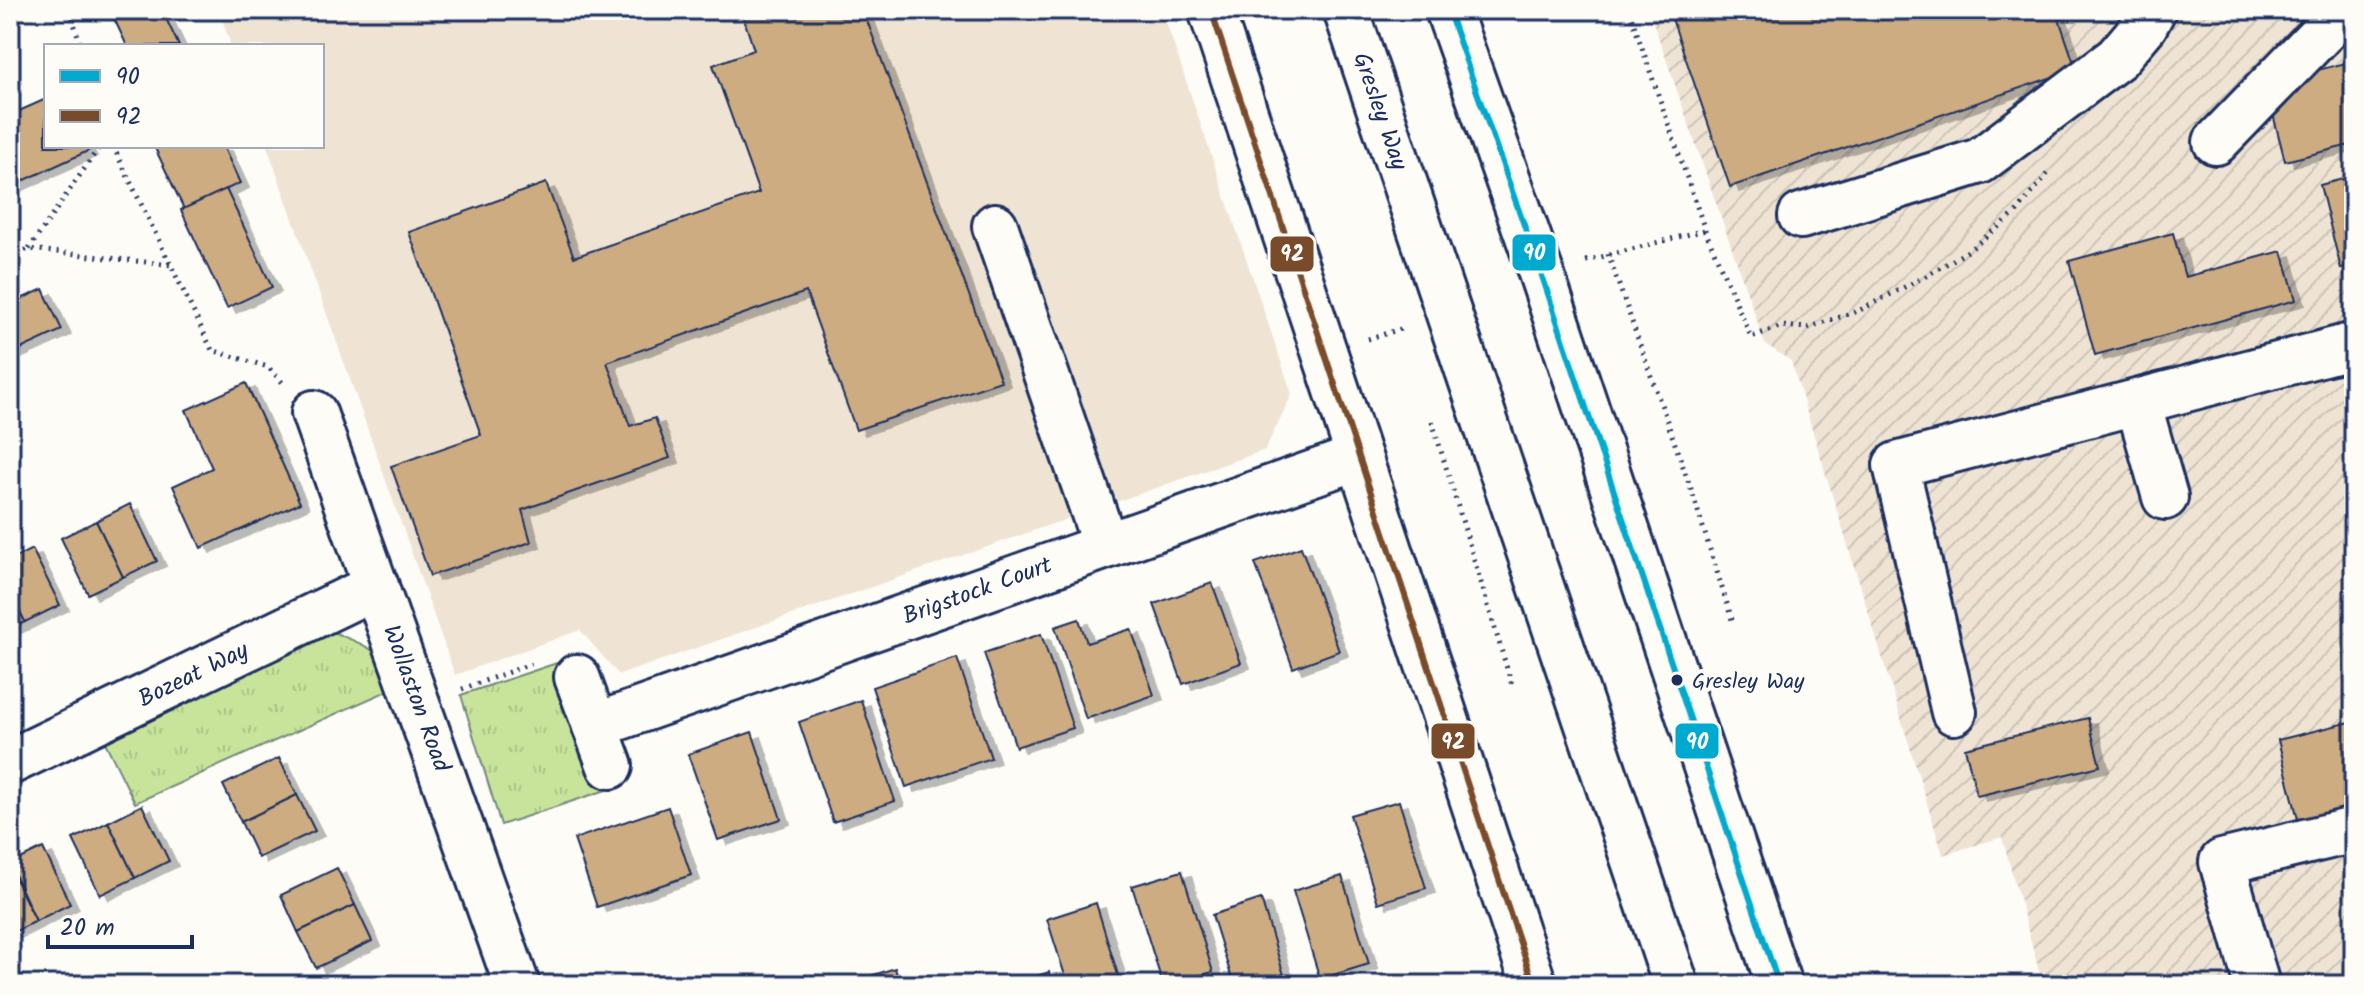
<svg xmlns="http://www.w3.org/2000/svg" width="2364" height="995" viewBox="0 0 2364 995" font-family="Kalam,sans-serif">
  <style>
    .built { fill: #efe4d4 }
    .industrial { fill: url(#industrial-furrows) }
    .grass { fill: url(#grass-tufts); stroke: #728a7c; stroke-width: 2 }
    .building { fill: #ceac81; stroke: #1b2f5e; stroke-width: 2; filter: url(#shadow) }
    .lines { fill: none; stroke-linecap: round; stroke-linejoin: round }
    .minor-casing { stroke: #1b2f5e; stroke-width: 50 }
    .path { stroke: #1b2f5e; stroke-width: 5; stroke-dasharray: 2 6; stroke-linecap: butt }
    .minor { stroke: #fdfcf7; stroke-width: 44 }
    .bus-1-casing { stroke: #fdfcf7; stroke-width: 12 }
    .bus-2-casing { stroke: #fdfcf7; stroke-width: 12 }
    .bus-1 { stroke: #00a9ce; stroke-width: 6 }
    .bus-2 { stroke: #7a4b2a; stroke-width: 6 }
    .bus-dot { fill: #1b2f5e; stroke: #fdfcf7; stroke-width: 3 }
    .labels { text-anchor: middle; stroke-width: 8; stroke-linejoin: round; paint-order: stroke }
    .bus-label { font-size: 22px; fill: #1b2f5e; stroke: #fdfcf7; text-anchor: start }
    .street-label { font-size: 24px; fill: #1b2f5e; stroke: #fdfcf7 }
    .line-badge { stroke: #fdfcf7; stroke-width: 3 }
    .badge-label { font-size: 22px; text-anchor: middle; font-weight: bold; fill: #fff }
  </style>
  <defs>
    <pattern id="industrial-furrows" width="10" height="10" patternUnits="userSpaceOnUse" patternTransform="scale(2)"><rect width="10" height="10" fill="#efe4d4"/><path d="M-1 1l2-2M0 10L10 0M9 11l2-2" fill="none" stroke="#ccc4b8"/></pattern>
    <pattern id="grass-tufts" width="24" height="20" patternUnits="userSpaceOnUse" patternTransform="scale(2)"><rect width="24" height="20" fill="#c8e49b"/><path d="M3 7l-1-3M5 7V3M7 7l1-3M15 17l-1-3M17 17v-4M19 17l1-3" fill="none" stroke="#abc488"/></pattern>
    <filter id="shadow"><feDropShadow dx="9" dy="5" stdDeviation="0" flood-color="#0004"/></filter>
  </defs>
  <rect width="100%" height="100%" fill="#fdfcf7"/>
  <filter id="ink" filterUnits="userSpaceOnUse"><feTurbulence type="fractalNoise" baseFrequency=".0125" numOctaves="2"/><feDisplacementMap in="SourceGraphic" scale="16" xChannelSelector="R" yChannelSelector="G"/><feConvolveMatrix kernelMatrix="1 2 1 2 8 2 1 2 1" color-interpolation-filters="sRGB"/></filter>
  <g filter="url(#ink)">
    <!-- built -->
    <path class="built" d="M219 10H1162L1292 394 1265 450 619 675 580 630 455 675 267 146H322V46H231Z"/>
    <!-- industrial -->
    <path class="industrial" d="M1649 10H2354V985H2043L2002 837 1943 855 1791 361 1765 344Z"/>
    <!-- grass -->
    <g class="grass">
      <path d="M333 632C370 648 382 648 394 688L135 803 100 732 295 643Z"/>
      <path d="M557 663 569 677 606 790 501 825 461 695Z"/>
    </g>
    <!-- building -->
    <g class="building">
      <path d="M110 10H162L179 46H127Z"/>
      <path d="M741 10H863L1001 381 856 430 806 292 607 362 630 426 655 418 670 458 522 510 531 542 430 576 391 466 481 435 409 232 546 183 574 257 759 193 713 65 754 50Z"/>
      <path d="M1669 10H2056L2076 69 1730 187Z"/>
      <path d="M2354 61V144L2285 161 2265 83Z"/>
      <path d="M46 99V146H85L88 151 10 187V115Z"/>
      <path d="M154 146H223L240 183 184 209Z"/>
      <path d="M2354 176V266L2341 269 2320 185Z"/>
      <path d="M226 189 272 287 227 308 181 210Z"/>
      <path d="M2173 233 2185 277 2282 251 2296 300 2095 355 2069 261Z"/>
      <path d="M43 289 62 330 10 354V304Z"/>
      <path d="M246 383 300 503 201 548 173 486 212 468 186 410Z"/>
      <path d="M130 504 157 561 123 577 96 521Z"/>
      <path d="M96 521 123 577 88 594 61 538Z"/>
      <path d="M1301 547 1339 651 1293 668 1255 563Z"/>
      <path d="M32 549 60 605 25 622 10 591V560Z"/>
      <path d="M1212 583 1241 663 1183 684 1154 604Z"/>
      <path d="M10 591 25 622 10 629Z"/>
      <path d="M1079 619 1087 643 1131 629 1154 695 1086 719 1055 627Z"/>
      <path d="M1041 634 1073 728 1016 747 984 653Z"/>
      <path d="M957 658 991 758 906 787 872 687Z"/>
      <path d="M861 700 895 801 833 822 799 722Z"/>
      <path d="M2088 718 2100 766 1977 796 1965 748Z"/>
      <path d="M2354 721V822L2302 835 2278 740Z"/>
      <path d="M752 732 781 819 718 840 688 754Z"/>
      <path d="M279 758 297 795 241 822 223 785Z"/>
      <path d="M297 795 315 831 258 858 241 822Z"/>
      <path d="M1399 801 1426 888 1378 903 1350 815Z"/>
      <path d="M142 805 169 861 135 878 108 822Z"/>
      <path d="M668 807 691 875 597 907 574 839Z"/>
      <path d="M108 822 135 878 100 895 73 839Z"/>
      <path d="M43 848 70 904 36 921 10 864Z"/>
      <path d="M337 868 355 905 298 932 281 895Z"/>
      <path d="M10 869 36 921 10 934Z"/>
      <path d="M1182 871 1213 972 1163 985 1132 886Z"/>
      <path d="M1342 876 1369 964 1320 979 1293 891Z"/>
      <path d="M1261 899 1287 985H1234L1212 915Z"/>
      <path d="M1096 903 1121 985H1068L1047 919Z"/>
      <path d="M355 905 372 941 316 968 298 932Z"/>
      <path d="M895 968 900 985H847L846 984Z"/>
      <path d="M1049 972 1053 985H1010Z"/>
    </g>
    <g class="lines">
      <!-- minor casing -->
      <g class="minor-casing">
        <g id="minor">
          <path d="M1211 10 1534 985"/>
          <path d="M1346 10 1676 985"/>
          <path d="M1448 10 1541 273 1779 985"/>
          <path d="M2216 142 2344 10"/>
          <path d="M1801 216 1980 161 2117 58 2145 25 2153 10"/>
          <path d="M995 226 1105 545"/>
          <path d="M2138 402 2165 497"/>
          <path d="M314 413 517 985"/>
          <path d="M577 677 610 766"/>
          <path d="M1954 712 1896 465 2354 345"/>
          <path d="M595 726 1359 457"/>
          <path d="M10 762 376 586"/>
          <path d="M2257 985 2222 862 2354 830"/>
        </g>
      </g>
      <!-- path -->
      <g class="path">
        <path d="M70 10 81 46"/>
        <path d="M1629 10 1705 230 1751 337 1782 326 1807 328 1860 310 1926 276 1968 251 2016 213 2048 173"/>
        <path d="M113 146 212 350 268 367 283 383"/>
        <path d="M29 249 100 146"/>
        <path d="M1608 254 1691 489 1733 623"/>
        <path d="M10 256 29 249 172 265"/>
        <path d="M1586 261 1705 230"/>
        <path d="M1368 339 1404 328"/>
        <path d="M1432 421 1512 685"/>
        <path d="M462 689 531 664"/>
      </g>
      <!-- minor -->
      <use href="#minor" class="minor"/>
      <!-- bus-1 casing -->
      <g class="bus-1-casing">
        <path id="bus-1" d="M1448 10 1541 273 1779 985"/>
      </g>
      <!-- bus-2 casing -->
      <g class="bus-2-casing">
        <path id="bus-2" d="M1211 10 1534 985"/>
      </g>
      <!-- bus-1 -->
      <use href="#bus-1" class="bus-1"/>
      <!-- bus-2 -->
      <use href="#bus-2" class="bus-2"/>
    </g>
  </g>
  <!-- markers -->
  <circle class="bus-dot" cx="1677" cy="680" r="7"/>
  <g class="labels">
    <!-- bus labels -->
    <g class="bus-label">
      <text x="1692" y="688">Gresley Way</text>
    </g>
    <!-- street labels -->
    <g class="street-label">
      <text transform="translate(1381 111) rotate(71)" y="8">Gresley Way</text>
      <text transform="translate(977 590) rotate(-20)" y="8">Brigstock Court</text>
      <text transform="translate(193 674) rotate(-26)" y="8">Bozeat Way</text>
      <text transform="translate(417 698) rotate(70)" y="8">Wollaston Road</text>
    </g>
  </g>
  <g class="line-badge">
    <rect x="1511" y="233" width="46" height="39" rx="8" fill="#00a9ce"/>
    <rect x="1269" y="235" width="46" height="38" rx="8" fill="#7a4b2a"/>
    <rect x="1674" y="722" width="46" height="38" rx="8" fill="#00a9ce"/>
    <rect x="1430" y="722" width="46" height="38" rx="8" fill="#7a4b2a"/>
  </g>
  <g class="badge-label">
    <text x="1534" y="260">90</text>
    <text x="1292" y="261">92</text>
    <text x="1697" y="749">90</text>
    <text x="1453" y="749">92</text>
  </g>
  <!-- margin -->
  <rect width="2364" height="995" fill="none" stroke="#fdfcf7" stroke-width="40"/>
  <rect x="20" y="20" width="2324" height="955" fill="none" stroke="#1b2f5e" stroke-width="3" filter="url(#ink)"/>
  <!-- legend -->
  <rect x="44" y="44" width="280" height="104" fill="#fdfcf7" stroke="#a3aaba" stroke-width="2"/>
  <rect x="60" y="70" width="40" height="12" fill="#00a9ce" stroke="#a3aaba" stroke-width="2"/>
  <text x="116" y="84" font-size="24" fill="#1b2f5e">90</text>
  <rect x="60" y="110" width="40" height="12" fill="#7a4b2a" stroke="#a3aaba" stroke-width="2"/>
  <text x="116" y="124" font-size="24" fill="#1b2f5e">92</text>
  <!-- scale -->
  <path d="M48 935v12h144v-12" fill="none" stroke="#1b2f5e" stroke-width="4"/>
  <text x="60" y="935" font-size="24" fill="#1b2f5e" stroke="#fdfcf7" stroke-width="6" paint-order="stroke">20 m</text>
</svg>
